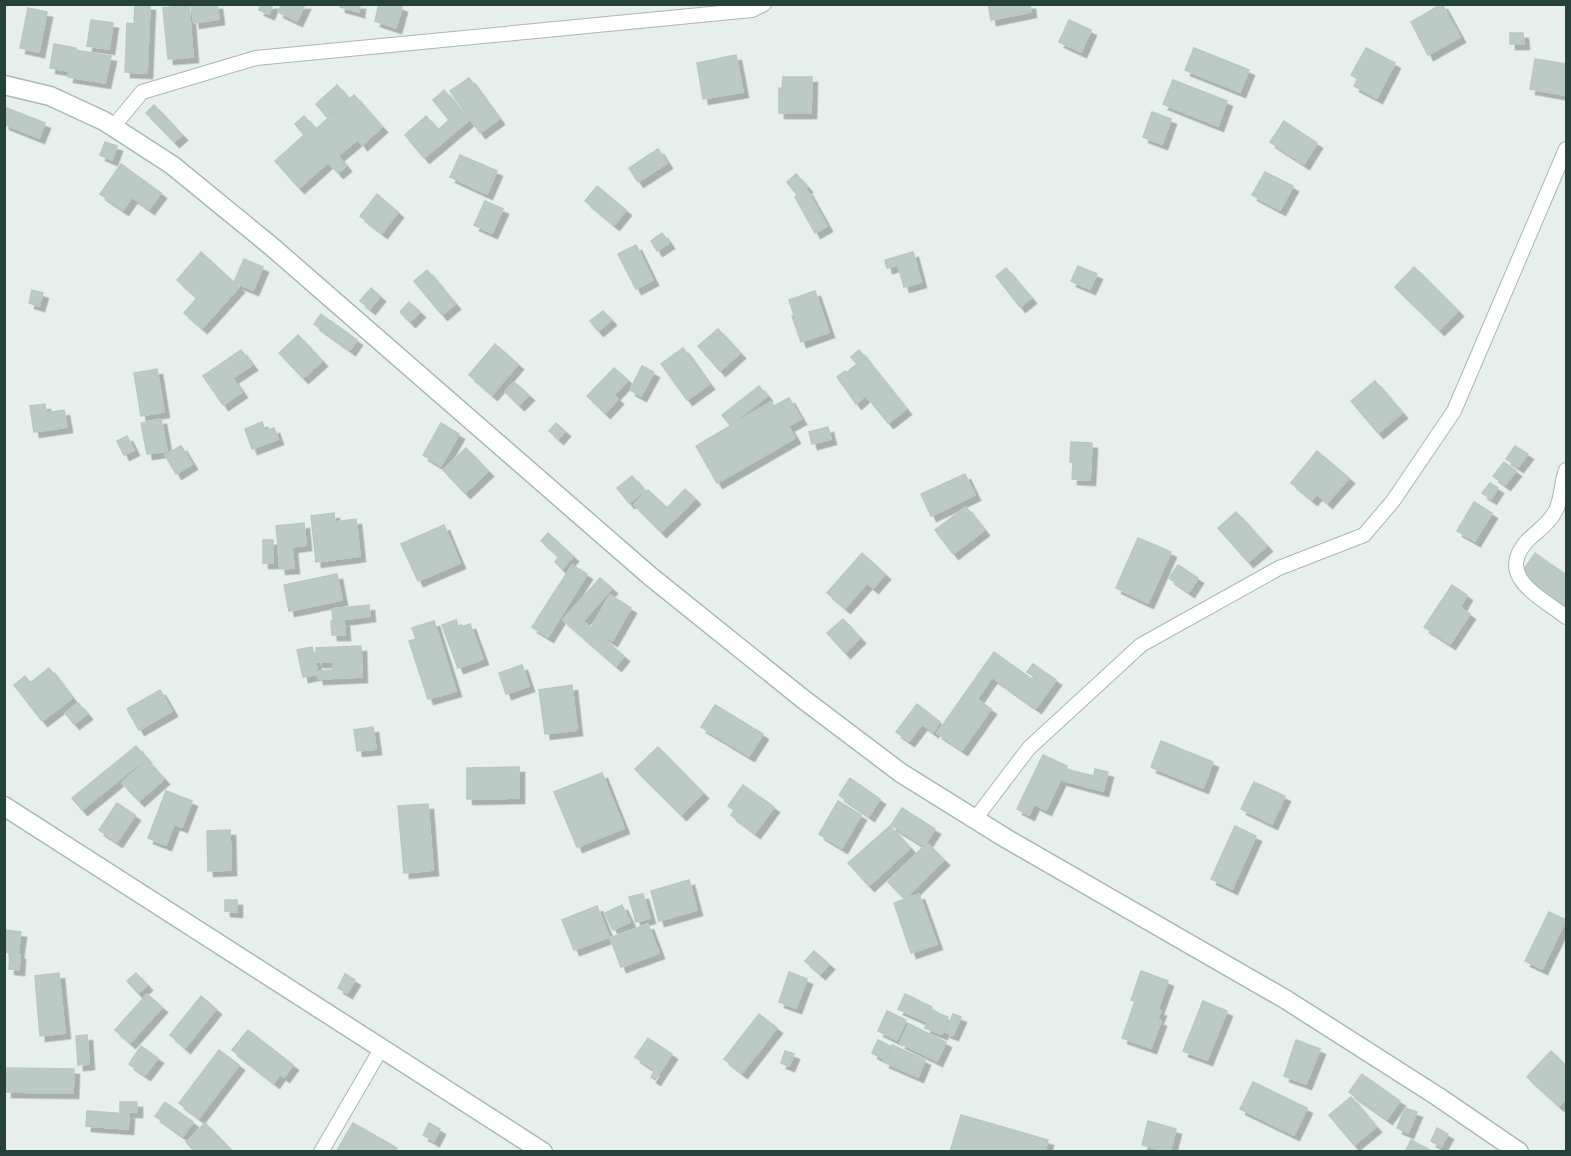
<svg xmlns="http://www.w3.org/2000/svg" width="1571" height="1156" viewBox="0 0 1571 1156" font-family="Figtree,sans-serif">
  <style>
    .building { fill: #bbcac4; stroke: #b8c9c2; stroke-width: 1.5; filter: url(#shadow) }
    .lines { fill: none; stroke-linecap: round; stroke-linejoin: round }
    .street-casing { stroke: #a8b8b2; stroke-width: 16 }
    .secondary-casing { stroke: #a4bbb3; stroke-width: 21 }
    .street { stroke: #fff; stroke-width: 14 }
    .secondary { stroke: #fff; stroke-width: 18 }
  </style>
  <defs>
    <filter id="shadow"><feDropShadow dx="5.5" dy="5.5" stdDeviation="0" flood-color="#0004"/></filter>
  </defs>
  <rect width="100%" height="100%" fill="#e6efeb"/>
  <!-- building -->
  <g class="building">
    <path d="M135 4 150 5 147 73 125 72 127 23 134 24Z"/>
    <path d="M191 4H217L219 19 194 23Z"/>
    <path d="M261 4H273L269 14 259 10Z"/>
    <path d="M282 4H305L297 21 278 12Z"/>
    <path d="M340 4H360L359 12 340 7Z"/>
    <path d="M379 4H395L402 7 396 28 375 21Z"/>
    <path d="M988 4H1030L1031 12 991 20Z"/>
    <path d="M1442 4 1460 37 1428 55 1411 22Z"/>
    <path d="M189 5 193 57 168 59 163 8Z"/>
    <path d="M28 8 47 12 39 52 20 48Z"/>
    <path d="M91 20 113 23 109 49 87 46Z"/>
    <path d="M1069 20 1091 30 1081 52 1059 42Z"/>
    <path d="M1510 33H1523L1524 44H1510Z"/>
    <path d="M54 44 76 48 75 50 111 56 105 83 68 77 69 71 50 68Z"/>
    <path d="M1194 48 1249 70 1240 92 1185 70Z"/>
    <path d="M1366 48 1395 63 1377 98 1354 86 1358 79 1351 75Z"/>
    <path d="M736 55 743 92 703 99 697 63Z"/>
    <path d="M1535 59 1566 64 1565 95 1530 89Z"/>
    <path d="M783 77H812L811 113H779V88L782 89Z"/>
    <path d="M469 78 499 119 480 133 450 91Z"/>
    <path d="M1173 80 1227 101 1218 126 1163 104Z"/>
    <path d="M337 85 348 98 326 116 316 104Z"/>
    <path d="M444 90 469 120 424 158 405 135 426 116 438 130 449 120 433 100Z"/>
    <path d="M354 95 382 127 362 145 358 139 338 156 346 166 338 173 328 162 299 188 275 161 304 135 295 124 304 116 316 129Z"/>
    <path d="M154 105 182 135 174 142 146 113Z"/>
    <path d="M4 107 45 123 39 138 4 124Z"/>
    <path d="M1152 112 1171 119 1162 144 1143 137Z"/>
    <path d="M1284 121 1317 143 1304 164 1270 142Z"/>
    <path d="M105 142 117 146 112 160 100 155Z"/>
    <path d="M658 149 667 163 638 182 629 168Z"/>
    <path d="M460 155 497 171 487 194 450 177Z"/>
    <path d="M121 164 161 193 149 209 132 197 123 210 100 194Z"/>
    <path d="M1265 172 1293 186 1280 210 1252 195Z"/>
    <path d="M796 174 807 187 797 195 787 182Z"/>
    <path d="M597 186 626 210 614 225 585 201Z"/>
    <path d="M807 190 827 226 815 233 795 197Z"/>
    <path d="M377 194 398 212 382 233 360 216Z"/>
    <path d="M485 201 503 209 492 233 474 225Z"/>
    <path d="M662 233 669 243 657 251 651 241Z"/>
    <path d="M636 245 653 280 636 289 618 254Z"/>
    <path d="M201 252 239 287 202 328 184 313 197 298 177 280Z"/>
    <path d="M913 252 921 282 904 287 898 265 887 268 885 260Z"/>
    <path d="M244 259 263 267 253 290 234 282Z"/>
    <path d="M1078 266 1097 274 1090 289 1071 281Z"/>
    <path d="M1414 267 1458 311 1439 330 1395 287Z"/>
    <path d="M1006 268 1031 298 1020 307 996 276Z"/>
    <path d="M427 270 455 304 442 315 414 281Z"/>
    <path d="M371 288 380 296 370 309 360 301Z"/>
    <path d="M32 290 43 293 39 306 29 303Z"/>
    <path d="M815 291 829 332 801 342 792 316 794 315 789 300Z"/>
    <path d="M409 302 420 312 410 322 400 312Z"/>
    <path d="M603 311 611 320 598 331 590 321Z"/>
    <path d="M321 314 357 340 350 350 314 324Z"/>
    <path d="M718 329 740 353 720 371 698 346Z"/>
    <path d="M298 335 322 361 303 378 279 353Z"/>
    <path d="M495 344 518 364 492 395 469 375Z"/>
    <path d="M683 348 709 384 687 400 661 364Z"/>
    <path d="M241 350 252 365 232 378 242 392 223 405 203 376Z"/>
    <path d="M859 350 906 409 888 423 847 372 857 364 851 357Z"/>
    <path d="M642 366 654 372 641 396 630 390Z"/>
    <path d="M614 368 628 380 614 395 618 399 605 413 587 396Z"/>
    <path d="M157 369 164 412 141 416 134 373Z"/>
    <path d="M845 371 864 397 856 404 837 377Z"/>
    <path d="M1375 381 1402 413 1378 433 1351 401Z"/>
    <path d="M514 382 529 395 519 405 505 392Z"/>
    <path d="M759 386 767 396 730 425 722 415Z"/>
    <path d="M789 398 801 419 788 426 795 438 717 483 696 446 771 402 774 406Z"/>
    <path d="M45 404 46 413 64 410 67 427 34 432 30 406Z"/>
    <path d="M161 419 167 451 147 454 141 423Z"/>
    <path d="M262 422 265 431 274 428 278 439 252 449 245 429Z"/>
    <path d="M441 423 459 434 441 466 423 455Z"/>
    <path d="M556 423 565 431 558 439 549 431Z"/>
    <path d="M828 427 831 439 812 444 809 432Z"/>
    <path d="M127 436 134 450 124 455 117 441Z"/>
    <path d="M1071 442 1092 443 1090 480 1072 479 1073 462H1070Z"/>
    <path d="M181 446 192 464 176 474 165 455Z"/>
    <path d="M1515 446 1528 454 1518 467 1506 459Z"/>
    <path d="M466 448 488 471 465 493 443 470Z"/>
    <path d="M1317 451 1349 478 1327 503 1317 494 1312 500 1291 483Z"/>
    <path d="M1504 462 1516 471 1505 485 1493 476Z"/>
    <path d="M965 474 975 495 931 516 921 494Z"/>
    <path d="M632 476 644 491 629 503 617 488Z"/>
    <path d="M1490 483 1498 488 1491 499 1482 493Z"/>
    <path d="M685 489 695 499 661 532 634 505 648 490 667 508Z"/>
    <path d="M1474 502 1492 513 1475 541 1457 531Z"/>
    <path d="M966 507 984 530 953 554 935 530Z"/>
    <path d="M1236 512 1267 546 1248 562 1218 528Z"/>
    <path d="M334 513 335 522 356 519 360 556 316 562 311 516Z"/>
    <path d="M304 523 306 545 292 547 294 568 280 569 276 526Z"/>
    <path d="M444 525 460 563 418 581 401 544Z"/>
    <path d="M548 533 573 556 562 569 555 562 559 557 541 541Z"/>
    <path d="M1138 538 1171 552 1148 603 1116 588Z"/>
    <rect x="263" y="540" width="10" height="23"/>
    <path d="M862 553 885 574 873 588 867 583 845 608 827 593Z"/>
    <path d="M1535 553 1566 575V607L1520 575Z"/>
    <path d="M572 565 587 574 548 637 532 627Z"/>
    <path d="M1178 565 1198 578 1189 592 1169 578Z"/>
    <path d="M337 574 342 600 289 611 284 585Z"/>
    <path d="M600 578 612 588 583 621 624 656 616 666 563 620Z"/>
    <path d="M1452 585 1467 595 1460 607 1470 614 1450 644 1424 627Z"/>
    <path d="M610 595 631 608 612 641 591 628Z"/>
    <path d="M369 605 370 616 333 621 332 609Z"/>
    <path d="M843 619 860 638 845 653 827 633Z"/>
    <path d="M456 620 459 628 470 624 483 659 458 668 442 625Z"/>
    <path d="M331 621H344L345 635H332Z"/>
    <path d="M434 621 456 691 428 699 409 641 416 639 412 628Z"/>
    <path d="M361 646 362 677 318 679 317 671 333 670V662H317L316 648Z"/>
    <path d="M312 647 318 674 303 677 297 650Z"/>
    <path d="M994 652 1036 682 1038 679 1027 672 1033 664 1056 680 1036 708 992 677 977 699 991 709 962 750 937 733Z"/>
    <path d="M522 665 529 686 506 694 499 673Z"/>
    <path d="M49 668 72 698 42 721 14 685 25 676 30 683Z"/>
    <path d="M572 685 577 730 545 734 539 690Z"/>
    <path d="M160 690 172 711 139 730 127 709Z"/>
    <path d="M78 703 87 714 74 724 65 713Z"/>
    <path d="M917 704 940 722 933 732 922 724 909 741 896 732Z"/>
    <path d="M715 705 763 734 749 756 701 727Z"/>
    <path d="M373 727 376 749 357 751 354 730Z"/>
    <path d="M1161 741 1213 762 1203 788 1151 767Z"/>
    <path d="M136 746 146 758 82 810 72 798Z"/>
    <path d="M658 747 703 793 681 815 635 769Z"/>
    <path d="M1043 755 1067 766 1046 810 1034 804 1029 815 1017 809Z"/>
    <path d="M147 760 164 779 139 801 122 783Z"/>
    <path d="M519 767V798L467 799V768Z"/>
    <path d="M1065 769 1094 776 1095 769 1108 772 1103 791 1062 780Z"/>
    <path d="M602 773 624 828 577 847 554 792Z"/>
    <path d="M850 778 880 799 869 816 839 795Z"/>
    <path d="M1254 782 1285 796 1272 824 1241 809Z"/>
    <path d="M743 785 774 807 755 833 731 815 734 810 728 806Z"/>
    <path d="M166 791 192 801 182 827 174 824 166 845 148 838Z"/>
    <path d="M838 801 861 815 842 848 819 834Z"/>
    <path d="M117 803 135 815 117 842 99 830Z"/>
    <path d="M428 804 433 870 404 873 398 806Z"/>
    <path d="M902 808 935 829 924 846 891 825Z"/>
    <path d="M890 826 910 848 869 886 848 863Z"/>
    <path d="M1235 826 1256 836 1232 889 1211 879Z"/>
    <path d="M230 830 231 870 208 871 207 831Z"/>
    <path d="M927 843 944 860 905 899 888 882Z"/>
    <path d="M689 880 697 910 659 921 651 891Z"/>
    <path d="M643 894 650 918 636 922 629 897Z"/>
    <path d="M919 894 937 944 911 953 894 903Z"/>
    <path d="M225 900H237V912L225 911Z"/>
    <path d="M622 905 630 922 613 930 605 913Z"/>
    <path d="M597 906 609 937 574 950 562 920Z"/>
    <path d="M1549 912 1566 920 1542 969 1525 961Z"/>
    <path d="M648 924 659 953 621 967 610 938Z"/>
    <path d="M4 930 21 932 18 954 4 952Z"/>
    <path d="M814 951 829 964 820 974 805 961Z"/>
    <path d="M10 953 20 954 19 970 9 969Z"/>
    <path d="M1141 971 1168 981 1158 1009 1131 1000Z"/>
    <path d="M789 972 807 979 796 1008 779 1002Z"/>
    <path d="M59 973 65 1033 40 1036 35 976Z"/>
    <path d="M136 973 147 985 138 993 127 981Z"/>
    <path d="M345 974 355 980 347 993 338 988Z"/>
    <path d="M147 994 162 1007 130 1043 115 1030Z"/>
    <path d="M905 994 932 1007 925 1021 898 1009Z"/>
    <path d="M201 996 216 1009 185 1048 170 1035Z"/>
    <path d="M1203 1001 1227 1011 1207 1060 1183 1051Z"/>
    <path d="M1135 1002 1161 1011 1158 1018 1132 1009Z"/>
    <path d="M1132 1010 1161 1021 1151 1048 1122 1038Z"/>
    <path d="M887 1011 906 1020 897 1040 878 1031Z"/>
    <path d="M931 1011 948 1017 942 1034 925 1028Z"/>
    <path d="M759 1014 777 1028 742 1073 724 1059Z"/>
    <path d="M953 1014 961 1017 953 1035 945 1032Z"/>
    <path d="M909 1024 946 1042 937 1061 900 1043Z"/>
    <path d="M248 1030 293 1065 284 1077 280 1074 274 1083 232 1050Z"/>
    <path d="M87 1035 89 1064 78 1065 76 1036Z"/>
    <path d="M648 1038 672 1054 655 1080 651 1077 655 1070 635 1057Z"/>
    <path d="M878 1040 890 1046 884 1059 872 1053Z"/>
    <path d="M1296 1040 1320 1049 1306 1084 1284 1076Z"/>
    <path d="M892 1045 925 1060 918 1077 884 1062Z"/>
    <path d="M141 1046 158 1058 145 1075 129 1064Z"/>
    <path d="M219 1050 239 1065 199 1118 179 1103Z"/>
    <path d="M785 1051 794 1054 789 1066 781 1063Z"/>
    <path d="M1551 1051 1566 1066V1098L1559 1106 1527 1077Z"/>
    <path d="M7 1068 74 1069 73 1093 6 1092Z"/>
    <path d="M1362 1074 1400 1101 1387 1119 1349 1092Z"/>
    <path d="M1253 1082 1307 1108 1294 1135 1240 1109Z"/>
    <path d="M1351 1097 1376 1127 1354 1145 1329 1115Z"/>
    <rect x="120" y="1102" width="17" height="10"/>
    <path d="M165 1102 193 1122 183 1136 155 1116Z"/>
    <path d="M1405 1108 1417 1112 1408 1133 1397 1128Z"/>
    <path d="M87 1111 129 1114 128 1129 86 1126Z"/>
    <path d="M961 1115 1048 1140 1045 1152H991L983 1149V1152H950Z"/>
    <path d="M1148 1121 1176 1129 1170 1152 1142 1145Z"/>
    <path d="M205 1123 233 1152H195L186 1142Z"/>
    <path d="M353 1123 397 1148 395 1152H336Z"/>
    <path d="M429 1123 440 1129 434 1141 423 1135Z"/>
    <path d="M1437 1128 1448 1134 1441 1147 1431 1141Z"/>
    <path d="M1411 1140 1430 1150 1429 1152H1405Z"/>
  </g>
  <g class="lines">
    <!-- street casing -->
    <g class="street-casing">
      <g id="street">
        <path d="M113 127 142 92 256 58 752 10 764 4"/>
        <path d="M1566 470C1561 483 1562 498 1556 510 1549 524 1537 531 1527 541 1495 577 1541 597 1566 617"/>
        <path d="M975 819 1029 748 1141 645 1279 568 1364 535 1393 501 1454 411 1566 149"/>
        <path d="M321 1152 381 1049"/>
      </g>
    </g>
    <!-- secondary casing -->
    <g class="secondary-casing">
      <g id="secondary">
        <path d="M4 85 50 96 104 121 172 165 271 246 650 576 803 699 901 773 1007 839 1285 999 1437 1096 1519 1152"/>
        <path d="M4 806 543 1152"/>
      </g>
    </g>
    <!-- street -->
    <use href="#street" class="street"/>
    <!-- secondary -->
    <use href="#secondary" class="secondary"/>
  </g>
  <!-- border -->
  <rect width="1571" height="1156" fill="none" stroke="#24423a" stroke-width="12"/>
</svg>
